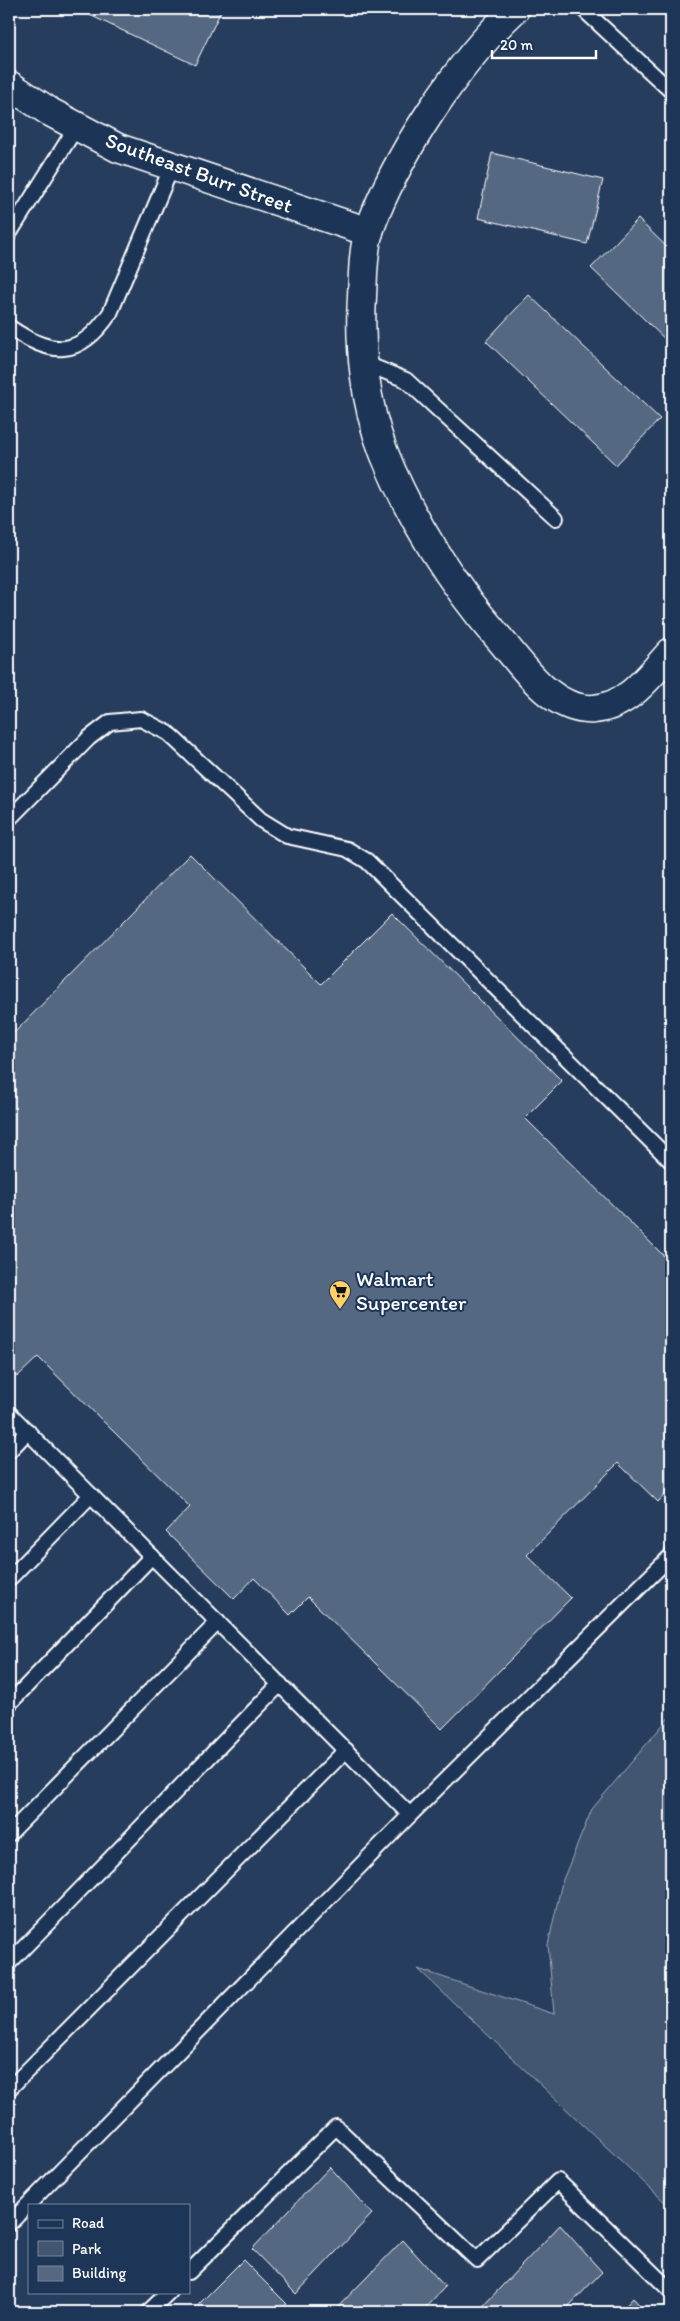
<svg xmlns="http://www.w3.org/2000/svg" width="680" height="2321" viewBox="0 0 680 2321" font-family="Itim,sans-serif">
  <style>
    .green { fill: #425672; stroke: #a0aab8 }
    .building { fill: #556781; stroke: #fff }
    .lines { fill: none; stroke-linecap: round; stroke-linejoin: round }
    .service-casing { stroke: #fff; stroke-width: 18 }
    .minor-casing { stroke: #fff; stroke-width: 31 }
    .service { stroke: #1d3557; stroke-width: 14 }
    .minor { stroke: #1d3557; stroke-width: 28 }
    .labels { text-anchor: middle; stroke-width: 4; stroke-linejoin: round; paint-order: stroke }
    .street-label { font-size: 21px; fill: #fff; stroke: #1d3557 }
    .poi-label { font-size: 21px; fill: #fff; stroke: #1d3557; text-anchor: start }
  </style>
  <rect width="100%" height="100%" fill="#263d5e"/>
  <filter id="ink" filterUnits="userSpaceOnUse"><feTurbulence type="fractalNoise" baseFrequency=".02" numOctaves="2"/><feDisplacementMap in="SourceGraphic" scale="10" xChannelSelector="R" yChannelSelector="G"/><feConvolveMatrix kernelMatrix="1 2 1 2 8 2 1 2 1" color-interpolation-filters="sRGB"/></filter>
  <g filter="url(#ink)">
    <!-- green -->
    <path class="green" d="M671 1715V2208L418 1969 554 2014 548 1945 562 1882 592 1809Z"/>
    <!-- building -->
    <g class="building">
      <path d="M77 9H222L195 65Z"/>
      <path d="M492 153 603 180 587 244 478 218Z"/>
      <path d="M638 219 671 251V345L591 268Z"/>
      <path d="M529 295 660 419 616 465 486 341Z"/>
      <path d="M190 854 321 984 392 913 562 1081 525 1118 671 1263V1488L658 1502 618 1463 527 1555 571 1598 442 1729 308 1597 290 1615 254 1578 234 1599 166 1532 190 1507 38 1357 17 1377 9 1368V1038Z"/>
      <path d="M330 2167 372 2214 296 2294 252 2249Z"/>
      <path d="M560 2225 602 2272 563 2312H487L482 2307Z"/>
      <path d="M403 2240 445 2287 421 2312H333Z"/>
      <path d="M243 2260 287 2304 278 2312H191Z"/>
      <path d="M633 2298 646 2312H620Z"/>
    </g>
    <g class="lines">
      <!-- service casing -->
      <g class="service-casing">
        <g id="service">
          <path d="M583 9 671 91"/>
          <path d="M9 234 77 126"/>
          <path d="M9 327C51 356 79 359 110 313L172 166"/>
          <path d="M364 363 406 380 556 518"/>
          <path d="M9 819 89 738 110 722 141 719 168 733 261 820 287 836 347 849 367 861 671 1161"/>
          <path d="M9 1413 410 1815 9 2224"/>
          <path d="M9 1451 28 1431"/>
          <path d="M9 1579 91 1495"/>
          <path d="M9 1704 152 1556"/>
          <path d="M410 1815 671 1556"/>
          <path d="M9 1834 218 1622"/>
          <path d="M9 1963 280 1684"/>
          <path d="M9 2089 346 1750"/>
          <path d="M189 2272 336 2127 477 2260 558 2181 671 2291"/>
          <path d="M148 2312 169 2292"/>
        </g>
      </g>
      <!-- minor casing -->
      <g class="minor-casing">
        <g id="minor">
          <path d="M515 9C458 62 395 157 369 231 363 250 363 275 362 296 359 347 365 405 384 453 410 518 451 583 497 636 522 664 551 712 594 709 629 706 650 675 671 652"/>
          <path d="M9 85 50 112 118 148 369 232"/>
        </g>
      </g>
      <!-- service -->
      <use href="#service" class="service"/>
      <!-- minor -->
      <use href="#minor" class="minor"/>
    </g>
  </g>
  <!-- icons -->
  <defs>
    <g id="supermarket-pin" transform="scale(1.125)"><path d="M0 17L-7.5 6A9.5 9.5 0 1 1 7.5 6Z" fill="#ffd166" stroke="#1d3557"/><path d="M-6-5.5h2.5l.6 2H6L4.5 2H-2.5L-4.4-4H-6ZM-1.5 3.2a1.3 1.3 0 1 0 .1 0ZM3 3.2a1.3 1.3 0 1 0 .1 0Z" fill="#111"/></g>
  </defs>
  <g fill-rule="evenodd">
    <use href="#supermarket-pin" x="340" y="1291"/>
  </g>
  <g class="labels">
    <!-- street labels -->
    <g class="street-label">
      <text transform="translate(199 173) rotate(20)" y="7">Southeast Burr Street</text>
    </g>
    <!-- poi labels -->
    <g class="poi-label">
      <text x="356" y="1286">Walmart<tspan x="356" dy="24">Supercenter</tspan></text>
    </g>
  </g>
  <!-- margin -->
  <rect width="680" height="2321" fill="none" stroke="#1d3557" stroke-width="30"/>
  <rect x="15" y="15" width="650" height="2291" fill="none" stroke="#fff" stroke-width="2" filter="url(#ink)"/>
  <!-- legend -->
  <rect x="28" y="2204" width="162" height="90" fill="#1d3557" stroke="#77869a"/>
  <rect x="38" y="2220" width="25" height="8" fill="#1d3557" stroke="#77869a"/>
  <text x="72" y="2228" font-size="15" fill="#ffffff">Road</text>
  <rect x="38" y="2241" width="25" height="15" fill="#425672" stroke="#77869a"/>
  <text x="72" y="2254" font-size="15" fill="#ffffff">Park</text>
  <rect x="38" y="2266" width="25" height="15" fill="#556781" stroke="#77869a"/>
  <text x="72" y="2278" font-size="15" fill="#ffffff">Building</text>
  <!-- scale -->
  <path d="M492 50v8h104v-8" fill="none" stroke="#ffffff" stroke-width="2.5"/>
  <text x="500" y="50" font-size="15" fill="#ffffff" stroke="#1d3557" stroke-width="4" paint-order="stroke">20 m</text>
</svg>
